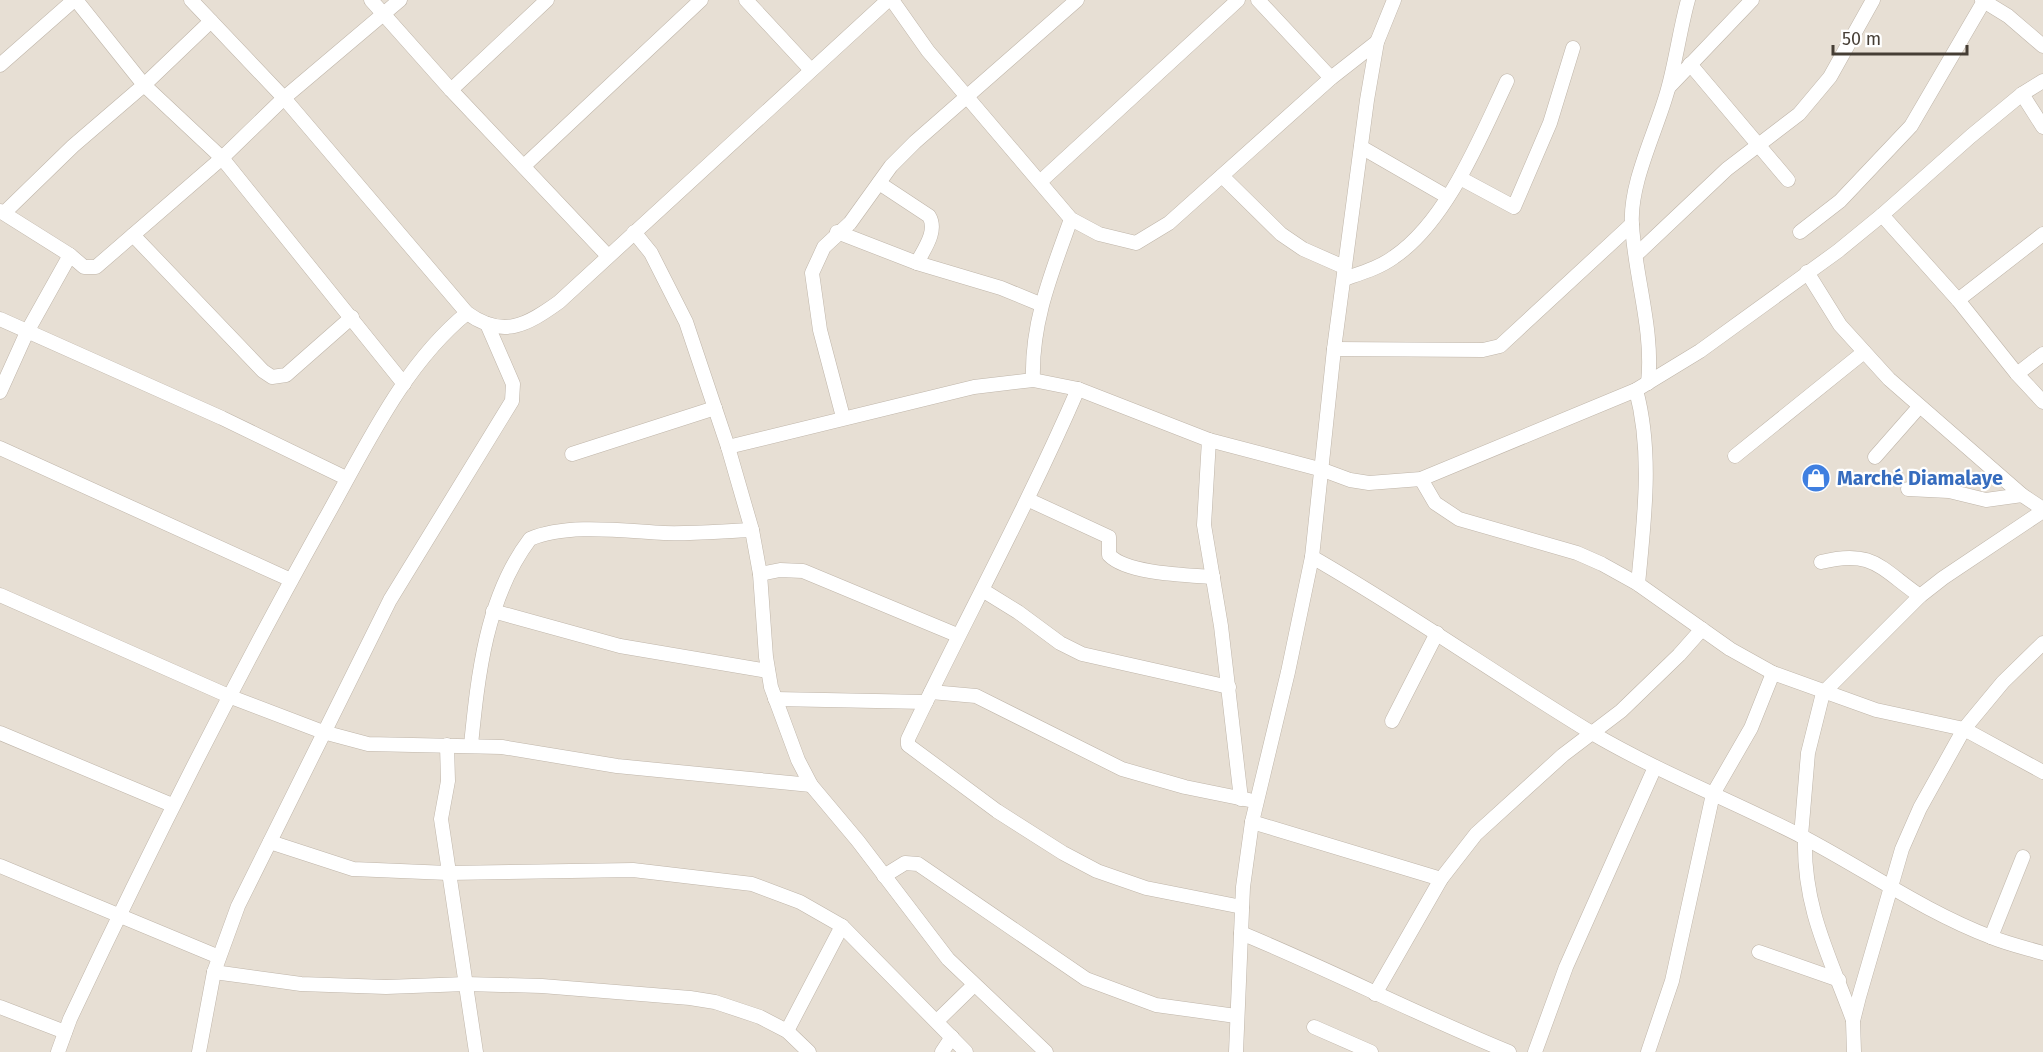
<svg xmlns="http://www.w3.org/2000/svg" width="2043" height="1052" viewBox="0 0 2043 1052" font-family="'Fira Sans',sans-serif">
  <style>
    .residential { fill: #e7dfd4 }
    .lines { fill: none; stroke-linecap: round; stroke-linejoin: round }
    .minor-casing { stroke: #bfb5a9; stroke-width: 15 }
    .minor { stroke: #fff; stroke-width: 14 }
    .labels { text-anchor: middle; stroke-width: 4.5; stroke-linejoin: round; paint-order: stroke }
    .shop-label { font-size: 20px; font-weight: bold; fill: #366cbe; stroke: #fff; text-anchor: start }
  </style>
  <rect width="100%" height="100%" fill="#f3eee6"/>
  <!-- residential -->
  <rect class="residential" x="0" y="0" width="2043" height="1052"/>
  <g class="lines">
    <!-- minor casing -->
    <g class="minor-casing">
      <g id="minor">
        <path d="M191 0 284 98 467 313C503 339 527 325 559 302L888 0"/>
        <path d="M371 0 451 90 608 256"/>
        <path d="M746 0 810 69"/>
        <path d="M892 0 928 51 1071 219 1099 234 1136 243 1169 223 1331 78 1377 42"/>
        <path d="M1258 0 1331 78"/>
        <path d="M1982 0 2008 16 2043 46"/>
        <path d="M211 21 144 85 222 158 404 384"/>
        <path d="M1690 64 1788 180"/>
        <path d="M0 65 74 0"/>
        <path d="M1669 87 1752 0"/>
        <path d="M451 90 547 0"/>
        <path d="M2022 94 2043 127"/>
        <path d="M1361 147 1446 196"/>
        <path d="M525 165 701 0"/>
        <path d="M1222 176 1281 234 1303 249 1344 267"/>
        <path d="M1460 178 1514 207 1550 123 1573 48"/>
        <path d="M1041 181 1238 0"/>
        <path d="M879 183 929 216C938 231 924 249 917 263"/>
        <path d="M0 211 70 255 84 267H96L222 158 284 98 400 0"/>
        <path d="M4 213 73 146 144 85 76 0"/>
        <path d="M1882 215 1958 300 2017 374 2043 402"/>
        <path d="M634 232 651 253 686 322 728 447 752 530 760 574 766 657 771 687 798 760 811 785 858 841 948 959 1046 1052"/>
        <path d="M837 232 917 263 1001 288 1040 304"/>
        <path d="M1800 232 1840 201 1911 126 1984 1"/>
        <path d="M133 235 263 371 272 377 286 375 352 317"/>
        <path d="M1637 254 1727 169 1799 114 1830 77 1873 0"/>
        <path d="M1807 272 1840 325 1889 379 2022 495 2043 509"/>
        <path d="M1344 279C1361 273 1379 268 1394 257 1447 221 1480 138 1507 81"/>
        <path d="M1958 300 2043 234"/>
        <path d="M0 319 222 418 346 478"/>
        <path d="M1334 349 1483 350 1500 346 1632 224"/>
        <path d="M2017 374 2043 354"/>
        <path d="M1033 380C1031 322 1052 272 1071 219"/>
        <path d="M1648 383C1654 331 1635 277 1632 225 1629 183 1657 130 1668 89 1676 60 1680 29 1688 0"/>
        <path d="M1078 389C1026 509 964 622 908 739V745L997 811 1063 853 1097 871 1146 888 1242 907"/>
        <path d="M1636 390C1653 453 1644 521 1638 584"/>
        <path d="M0 392 27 332 70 255"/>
        <path d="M843 417 820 330 812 273 824 247 850 223 891 166 915 142 1077 0"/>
        <path d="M1209 440 1323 470 1350 480 1369 483 1421 479 1636 390 1700 351 1838 251 1882 215 1971 136 2022 94 2043 81"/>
        <path d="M728 447 974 387 1033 380 1078 389 1209 440 1204 525 1221 626 1241 799"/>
        <path d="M0 448 291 580"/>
        <path d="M572 454 715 408"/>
        <path d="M1735 456 1864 352"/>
        <path d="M1875 457 1919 407"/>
        <path d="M1421 479 1435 503 1459 519 1577 553 1602 564 1638 584 1730 649 1773 673 1876 710 1964 729 2043 772"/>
        <path d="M1908 489 1949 491 1986 500 2022 495"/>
        <path d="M1029 500 1109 537V555C1127 574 1187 575 1213 577"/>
        <path d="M1312 557C1408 612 1498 676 1592 733 1660 773 1733 801 1803 837 1866 870 1925 912 1991 937 2008 944 2026 948 2043 953"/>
        <path d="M1821 562C1873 549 1880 568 1920 596"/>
        <path d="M760 574 780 570 803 571 957 635"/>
        <path d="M984 591 1018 612 1060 643 1082 654 1229 687"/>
        <path d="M0 595 231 697 323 732 368 744 502 747 617 766 811 785"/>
        <path d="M493 611 620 646 768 671"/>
        <path d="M931 692 976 696 1122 769 1185 787 1249 800"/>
        <path d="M775 699 926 702"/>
        <path d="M1392 721 1437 633"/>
        <path d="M0 733 172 805"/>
        <path d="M447 745 448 781 441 819 476 1052"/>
        <path d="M471 745C478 675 486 597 530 539 567 523 624 531 664 533 693 534 723 531 752 530"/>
        <path d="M1252 822 1441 879"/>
        <path d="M1801 836 1808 753 1823 693 1920 596 1943 578 2043 511"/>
        <path d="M1805 838C1803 908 1830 957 1853 1020"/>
        <path d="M270 842 353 869 448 873 633 870 752 884 800 902 842 926 966 1052"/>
        <path d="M0 866 219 957"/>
        <path d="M884 876 905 863 918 864 1086 979 1156 1005 1236 1016"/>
        <path d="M1241 933C1331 970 1418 1015 1509 1052"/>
        <path d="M1991 937 2023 857"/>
        <path d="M1759 952 1839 980"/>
        <path d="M214 972 301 984 386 987 466 984 542 986 690 998 715 1002 760 1017 787 1031 809 1052"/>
        <path d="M1375 994 1441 879 1476 834 1563 755 1621 711 1679 655 1702 629"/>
        <path d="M0 1007 65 1032"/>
        <path d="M937 1021 974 985"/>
        <path d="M1314 1027 1371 1052"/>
        <path d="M787 1031 842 926"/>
        <path d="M58 1052 70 1019C149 851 233 684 324 521 365 449 402 366 467 313"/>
        <path d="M199 1052 214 972 238 906 390 600 512 401 513 384 487 324"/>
        <path d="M942 1052 952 1037"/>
        <path d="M1236 1052 1243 887 1252 822 1288 672 1312 557 1334 349 1367 100 1377 42 1394 0"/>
        <path d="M1535 1052 1566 967 1655 767"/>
        <path d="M1648 1052 1672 981 1713 794 1751 728 1773 673"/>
        <path d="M1854 1052 1853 1021 1859 997 1902 849 1920 808 1964 729 2003 682 2043 643"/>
      </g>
    </g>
    <!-- minor -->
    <use href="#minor" class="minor"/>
  </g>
  <!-- icons -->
  <defs>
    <g id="shop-disc" transform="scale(1.5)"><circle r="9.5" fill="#3f7fe0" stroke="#fff"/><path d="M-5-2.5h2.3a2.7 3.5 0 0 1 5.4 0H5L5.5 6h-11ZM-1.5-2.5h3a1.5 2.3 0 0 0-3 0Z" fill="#fff"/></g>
  </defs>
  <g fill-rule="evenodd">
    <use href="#shop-disc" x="1816" y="478"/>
  </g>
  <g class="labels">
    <!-- shop labels -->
    <g class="shop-label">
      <text x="1837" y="485">Marché Diamalaye</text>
    </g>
  </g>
  <!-- scale -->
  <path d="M1833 45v9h134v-9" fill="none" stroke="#463e35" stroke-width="3"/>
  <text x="1842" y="45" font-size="18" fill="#463e35" stroke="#ffffff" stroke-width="4.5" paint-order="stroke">50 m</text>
</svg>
